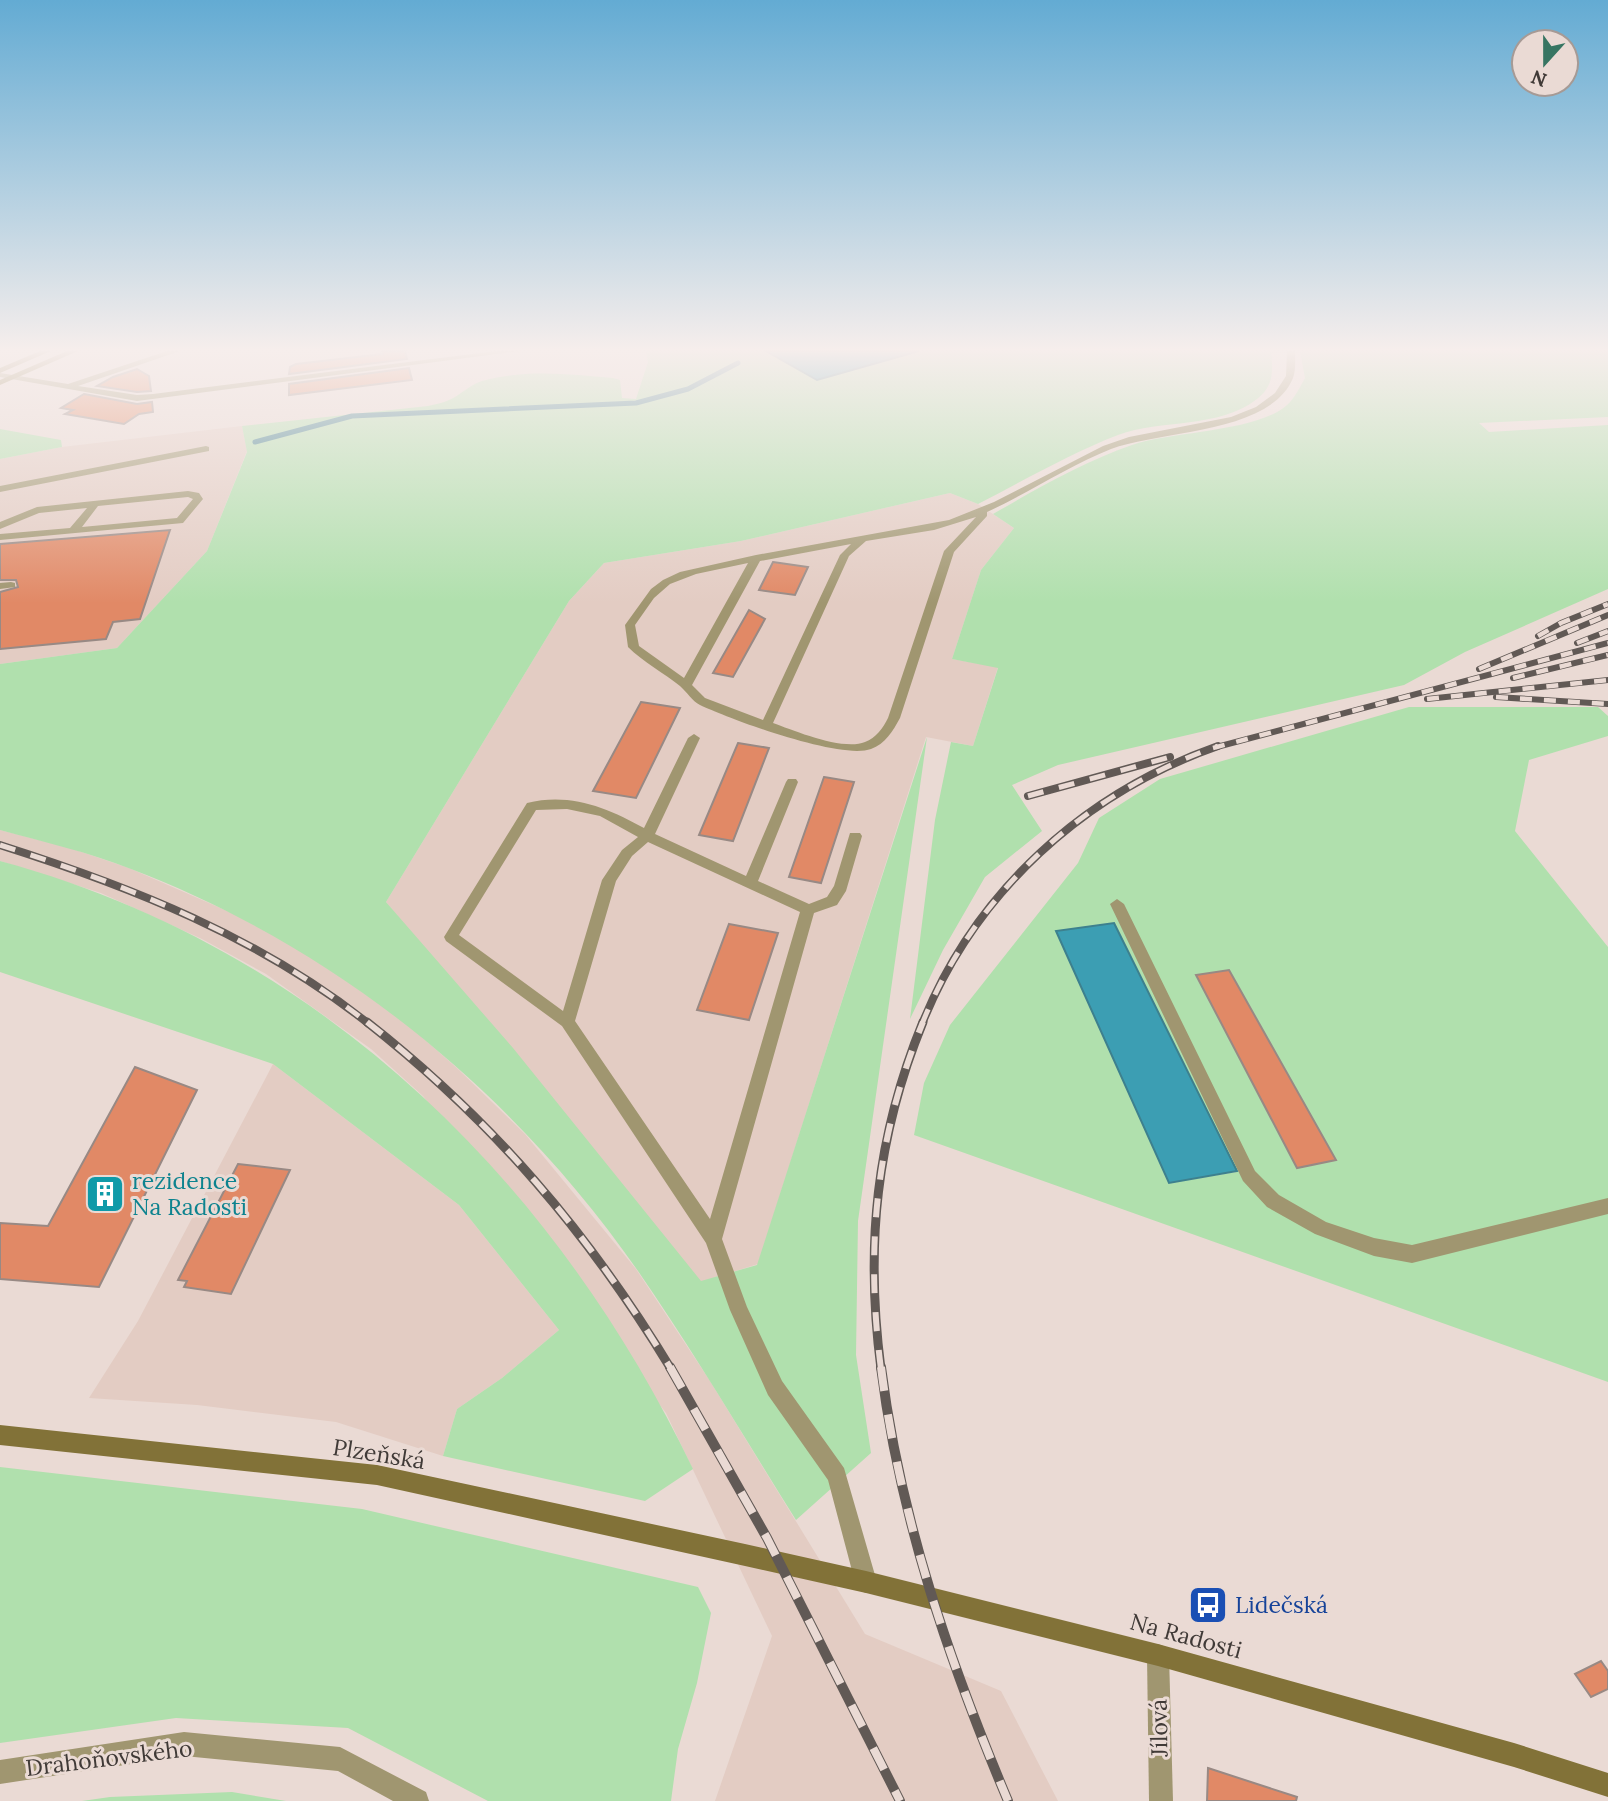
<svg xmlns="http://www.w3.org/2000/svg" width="1608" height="1801" viewBox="0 0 1608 1801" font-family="Lora,serif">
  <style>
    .built { fill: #e3ccc3 }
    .green { fill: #b0e0ad; fill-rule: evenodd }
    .water { fill: #3c9eb3; stroke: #3d808e; stroke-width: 2 }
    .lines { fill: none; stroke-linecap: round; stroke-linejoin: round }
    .stream { stroke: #3d808e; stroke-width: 5 }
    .building { fill: #e18966; stroke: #988984; stroke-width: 2 }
    .service { fill: #a09670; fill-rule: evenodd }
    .minor { fill: #a09670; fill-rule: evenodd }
    .secondary { fill: #827238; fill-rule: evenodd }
    .rail-far3-casing { stroke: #615955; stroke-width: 6 }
    .rail-far2-casing { stroke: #615955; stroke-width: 8 }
    .rail-far1-casing { stroke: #615955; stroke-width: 9 }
    .rail-casing { stroke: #615955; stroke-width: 10 }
    .rail-far3 { stroke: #eadad4; stroke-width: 4.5; stroke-dasharray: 12; stroke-linecap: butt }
    .rail-far2 { stroke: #eadad4; stroke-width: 5; stroke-dasharray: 16; stroke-linecap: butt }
    .rail-far1 { stroke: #eadad4; stroke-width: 6; stroke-dasharray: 19; stroke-linecap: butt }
    .rail { stroke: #eadad4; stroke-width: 8; stroke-dasharray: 24; stroke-linecap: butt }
    .labels { text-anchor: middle; stroke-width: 6; stroke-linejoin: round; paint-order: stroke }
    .near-culture-label { font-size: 23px; fill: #0d838f; stroke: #eadad4; text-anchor: start }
    .near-street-label { font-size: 23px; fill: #403a37; stroke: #eadad4 }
    .near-transit-label { font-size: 23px; fill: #164399; stroke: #eadad4; text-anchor: start }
  </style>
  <rect width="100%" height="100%" fill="#eadad4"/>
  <!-- built -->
  <g class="built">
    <path d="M242 426 247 451 207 551 117 648 0 664V459L62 447Z"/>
    <path d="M950 493 978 504 1014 528 981 570 952 659 998 667 973 746 926 737 758 1264 701 1282 386 902 569 601 604 563 741 541Z"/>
    <path d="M0 830 70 848 129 868 232 913 297 948 351 984 405 1022 458 1069 525 1134 636 1269 710 1381 865 1634 1001 1691 1058 1801H715L772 1636 666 1413 423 1096 371 1049 266 974 202 939 101 893 0 861Z"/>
    <path d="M273 1064 459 1205 559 1330 502 1378 457 1409 443 1456 336 1422 197 1405 89 1398 138 1321Z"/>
  </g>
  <!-- green -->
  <g class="green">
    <path d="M646 351H1271C1273 371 1274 386 1257 399 1219 429 1161 419 1118 435 1071 453 1023 481 978 504L950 493 741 541 604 563 569 601 386 902 513 1048 701 1281 757 1265 927 737 858 1221 856 1355 871 1453 796 1520C744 1437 694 1352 638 1271 513 1091 336 947 131 869 88 852 44 842 0 830V664L117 648 207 551 247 452 242 426 428 406C435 404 443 403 449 400 461 395 469 385 482 381 525 369 569 374 613 378L620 380 622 398 636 399 648 362Z"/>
    <path d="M1300 351H1608V417L1479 423 1489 432 1608 425V589L1465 652 1404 685 1058 765 1012 785 1042 831 985 877 943 950 910 1019 935 820 951 742 973 746 998 668 952 659 981 570 1014 528 993 514C1038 488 1083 462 1132 445 1174 431 1257 432 1287 405 1294 399 1300 387 1305 378Z"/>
    <path d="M0 429 61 440 62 447 0 459Z"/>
    <path d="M1409 707H1598L1608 716V736L1529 760 1515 831 1608 947V1382L914 1135 924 1083 950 1025 1078 863 1099 818 1160 779ZM1056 931 1236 1172 1169 1183ZM1196 975 1335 1160 1297 1168Z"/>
    <path d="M0 861C317 947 553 1177 693 1469L645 1501 443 1456 457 1409 502 1378 559 1330 459 1205 273 1064 0 972Z"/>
    <path d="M0 1467 362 1509 698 1587 711 1613 697 1683 678 1749 671 1801H488L348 1728 176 1718 0 1743Z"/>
    <path d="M232 1792 286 1801H82L110 1797Z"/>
  </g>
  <!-- water -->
  <g class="water">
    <path d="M766 351H919L817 380Z"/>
    <path d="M1114 923 1237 1171 1169 1183 1056 931Z"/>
  </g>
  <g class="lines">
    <!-- stream -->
    <path class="stream" d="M255 442 352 416 636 403 688 389 738 363"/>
  </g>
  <!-- building -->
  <g class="building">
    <path d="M382 351H405L407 359 289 374 290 367 296 364 383 354Z"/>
    <path d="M409 368 412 380 289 395V384Z"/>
    <path d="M137 369 149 376 151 391 137 392 97 386 113 377Z"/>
    <path d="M84 394 137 404 152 402 153 412 139 414 124 424 65 414 73 410 61 408Z"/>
    <path d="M170 530 140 619 113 622 106 639 0 649V592L18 587 16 580H0V544Z"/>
    <path d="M773 562 808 567 795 595 759 590Z"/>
    <path d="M749 610 765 619 733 677 713 673Z"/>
    <path d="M641 702 680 708 636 798 593 791Z"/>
    <path d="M738 743 769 748 733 841 699 835Z"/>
    <path d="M824 777 854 782 821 883 789 877Z"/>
    <path d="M729 924 778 933 749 1020 697 1010Z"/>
    <path d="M1229 970 1336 1160 1297 1168 1196 975Z"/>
    <path d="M135 1067 197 1090 99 1287 0 1279V1223L48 1226Z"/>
    <path d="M238 1164 290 1170 231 1294 184 1287 187 1281 178 1280Z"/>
    <path d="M1601 1661 1608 1671V1689L1591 1697 1575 1674Z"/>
    <path d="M1208 1768 1297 1797 1296 1801H1207Z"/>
  </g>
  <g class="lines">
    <!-- service -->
    <g class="service">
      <path d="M1287 351H1295C1295 359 1296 370 1293 378 1270 434 1161 430 1111 449 1068 466 1029 493 987 512V516L954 552 900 718C893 731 885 744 871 749 840 760 732 720 700 705 692 701 687 692 680 686 664 673 643 662 628 647L625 625 651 589 663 580 680 572 756 555 949 520 994 502 1103 446 1129 437 1231 417 1256 407 1275 393 1286 376ZM976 517 944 551 888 718C883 728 876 738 865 742 843 751 795 731 773 723L849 556 866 541 934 530ZM851 544 840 555 763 720 705 698 692 685 760 561ZM748 563 684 678 639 646 635 625 654 598 670 584 696 574Z"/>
      <path d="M206 446 209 447V451L0 492V486Z"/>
      <path d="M188 491 199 493 203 499 183 523 0 540V534L70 528 87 508 39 513 0 529V522L37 507ZM188 497 193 499 177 518 82 527 98 506Z"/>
      <path d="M11 582 15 583V587L0 589V583Z"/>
      <path d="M694 734 700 738 655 834 746 876 786 782 788 779H796L798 782 758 881 809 904 827 897 834 886 850 833H860L862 836 846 891 837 905 814 913 722 1239 747 1307 782 1381 844 1468 877 1582 874 1590 866 1593 858 1590 855 1582 828 1480 768 1395 730 1310 706 1243 562 1026 446 941 444 937 527 803C570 792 608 808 644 828L688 738ZM567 809 600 816 638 837 622 850 602 880 563 1011 459 935 536 810ZM648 842 800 912 710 1219 575 1021 616 881 632 856Z"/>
      <path d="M1117 899 1124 904 1255 1171 1279 1195 1326 1222 1374 1238 1412 1245 1608 1198V1214L1412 1263 1374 1256 1315 1234 1267 1207 1243 1181 1110 904Z"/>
    </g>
    <!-- minor -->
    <g class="minor">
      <path d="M167 351H180L78 386 137 395 153 394 496 351H520L137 401 0 377V373L68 384Z"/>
      <path d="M1158 1644 1166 1647 1169 1655 1173 1801H1149L1147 1655 1150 1647Z"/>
      <path d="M184 1732 340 1747 426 1792 429 1801H393L338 1771 184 1756 0 1784V1760Z"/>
    </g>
    <!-- secondary -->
    <g class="secondary">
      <path d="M40 351H51L0 373V368Z"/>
      <path d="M67 351H78L0 385V380Z"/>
      <path d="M0 1425 377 1465 745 1544 866 1571 1158 1644 1514 1743 1608 1773V1797L1514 1767 1158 1666 866 1593 745 1566 377 1485 0 1445Z"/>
    </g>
    <!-- rail-far3 casing -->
    <g class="rail-far3-casing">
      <g id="rail-far3">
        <path d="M1538 636 1561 623 1608 604"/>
        <path d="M1577 643 1608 631"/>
        <path d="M1479 669 1608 615"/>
        <path d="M1513 678 1608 655"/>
        <path d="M1496 697 1608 704"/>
        <path d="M1427 699 1608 680"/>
        <path d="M1213 748 1608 643"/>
      </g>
    </g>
    <!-- rail-far2 casing -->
    <g class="rail-far2-casing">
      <g id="rail-far2">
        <path d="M1028 796 1170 757"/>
        <path d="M0 845C132 887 259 937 369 1024"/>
        <path d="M922 1024C975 892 1084 793 1218 746"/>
      </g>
    </g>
    <!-- rail-far1 casing -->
    <g class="rail-far1-casing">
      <g id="rail-far1">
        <path d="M367 1022C493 1121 588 1232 671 1369"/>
        <path d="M881 1369C865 1246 876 1137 923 1022"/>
      </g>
    </g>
    <!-- rail casing -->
    <g class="rail-casing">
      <g id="rail">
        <path d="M670 1367 767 1538 900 1801"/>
        <path d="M881 1367C900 1519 949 1661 1008 1801"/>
      </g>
    </g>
    <!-- rail-far3 -->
    <use href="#rail-far3" class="rail-far3"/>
    <!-- rail-far2 -->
    <use href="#rail-far2" class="rail-far2"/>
    <!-- rail-far1 -->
    <use href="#rail-far1" class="rail-far1"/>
    <!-- rail -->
    <use href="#rail" class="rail"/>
  </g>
  <!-- sky -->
  <linearGradient id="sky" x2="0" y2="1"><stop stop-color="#63abd3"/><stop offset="0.58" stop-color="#f6eeec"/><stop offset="1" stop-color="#f6eeec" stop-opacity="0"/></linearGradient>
  <rect width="1608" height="603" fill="url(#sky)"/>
  <!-- icons -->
  <defs>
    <g id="building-square" transform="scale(2.0125)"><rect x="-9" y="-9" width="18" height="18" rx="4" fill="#0f9aa8" stroke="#eadad4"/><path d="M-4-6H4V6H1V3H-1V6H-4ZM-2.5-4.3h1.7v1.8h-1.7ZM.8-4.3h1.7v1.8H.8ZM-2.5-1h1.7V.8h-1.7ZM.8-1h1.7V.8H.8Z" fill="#fff"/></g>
    <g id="bus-square" transform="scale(2.0125)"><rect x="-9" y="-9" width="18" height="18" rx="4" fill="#1a4fb4" stroke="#eadad4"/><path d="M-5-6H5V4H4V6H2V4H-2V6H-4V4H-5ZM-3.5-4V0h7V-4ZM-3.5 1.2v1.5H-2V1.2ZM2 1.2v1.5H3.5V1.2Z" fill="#fff"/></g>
  </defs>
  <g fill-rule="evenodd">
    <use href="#building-square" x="105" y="1194"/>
    <use href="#bus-square" x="1208" y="1605"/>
  </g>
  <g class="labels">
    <!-- near-culture labels -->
    <g class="near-culture-label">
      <text x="132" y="1189">rezidence<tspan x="132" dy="26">Na Radosti</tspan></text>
    </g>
    <!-- near-street labels -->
    <g class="near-street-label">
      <text transform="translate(379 1454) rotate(9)" y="8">Plzeňská</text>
      <text transform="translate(1186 1636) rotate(15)" y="8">Na Radosti</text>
      <text transform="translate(1159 1728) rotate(-91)" y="8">Jílová</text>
      <text transform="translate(109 1758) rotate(-7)" y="8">Drahoňovského</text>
    </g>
    <!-- near-transit labels -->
    <g class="near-transit-label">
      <text x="1235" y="1613">Lidečská</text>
    </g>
  </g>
  <!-- north arrow -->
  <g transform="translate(1545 63) rotate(201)"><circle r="33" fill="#eadad4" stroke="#a69a95" stroke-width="2"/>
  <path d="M0-5L12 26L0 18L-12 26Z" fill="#377562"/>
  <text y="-10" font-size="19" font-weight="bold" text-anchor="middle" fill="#403a37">N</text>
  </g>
</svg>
